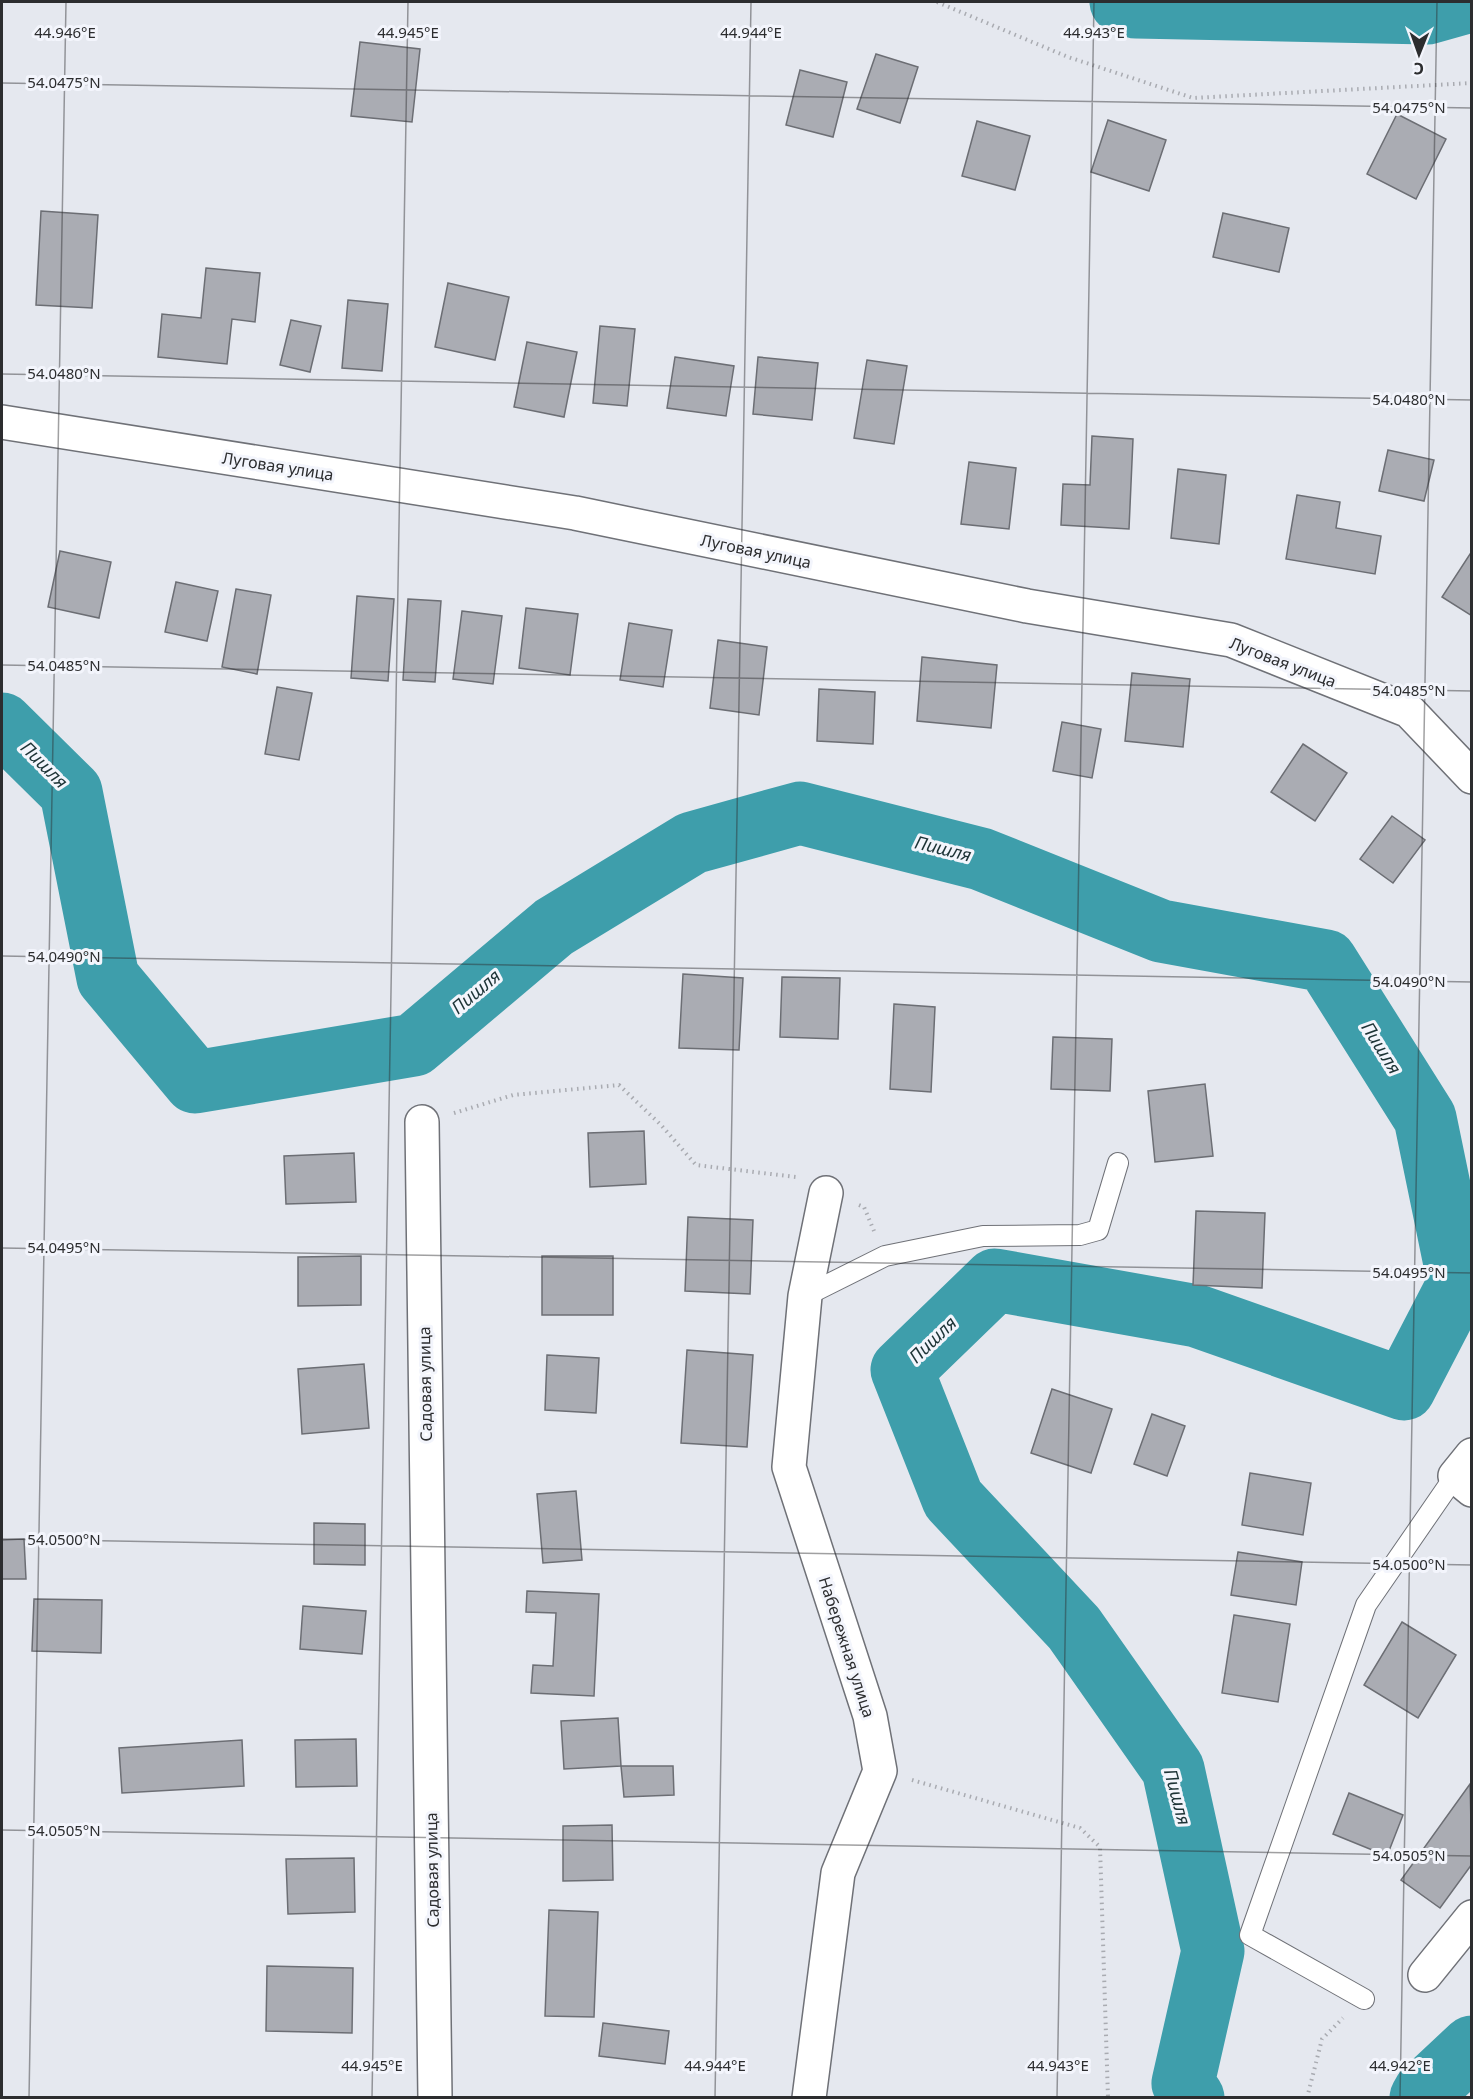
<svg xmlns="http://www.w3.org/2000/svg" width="1473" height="2099" viewBox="0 0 1473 2099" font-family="'Noto Sans',sans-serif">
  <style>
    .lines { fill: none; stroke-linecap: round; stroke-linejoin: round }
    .river { stroke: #3e9eab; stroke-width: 63 }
    .building { fill: #aaacb3; stroke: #6c6e74; stroke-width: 1.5 }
    .service-casing { stroke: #6f7177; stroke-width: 22 }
    .minor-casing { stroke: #6f7177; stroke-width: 36 }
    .path { stroke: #a9abb1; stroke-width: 4; stroke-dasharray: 1.5 4.5; stroke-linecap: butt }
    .service { stroke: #fff; stroke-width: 20 }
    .minor { stroke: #fff; stroke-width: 33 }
    .ticks { fill: none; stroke: #2c2d2f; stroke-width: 1.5; stroke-opacity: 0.45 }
    .labels { text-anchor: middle; stroke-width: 6; stroke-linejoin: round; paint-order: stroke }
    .street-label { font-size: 16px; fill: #2c2d2f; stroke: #f3f5fc }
    .water-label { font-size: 18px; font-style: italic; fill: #1d3336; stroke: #f3f5fc }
    .ticks-label { font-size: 15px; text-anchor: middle; fill: #2c2d2f; stroke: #f3f5fc; stroke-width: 6; stroke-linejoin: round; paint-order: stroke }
  </style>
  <rect width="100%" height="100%" fill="#e5e8ef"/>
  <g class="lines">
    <!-- river -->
    <g class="river">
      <path d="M1121 2 1136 7 1428 13 1467 2"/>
      <path d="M2 724 71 792 108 978 195 1082 414 1045 554 927 692 843 800 813 981 859 1161 931 1326 961 1425 1118 1459 1283 1404 1389 1197 1316 995 1280 902 1370 953 1499 1074 1628 1173 1769 1213 1951 1183 2083 1193 2098"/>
      <path d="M1421 2098 1425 2091 1472 2047"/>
    </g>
  </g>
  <!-- building -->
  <g class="building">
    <path d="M360 42 420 49 412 122 351 116Z"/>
    <path d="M876 54 918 67 900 123 857 109Z"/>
    <path d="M800 70 847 82 833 137 786 125Z"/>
    <path d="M1397 114 1446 139 1416 199 1367 174Z"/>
    <path d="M1108 120 1166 140 1149 191 1091 172Z"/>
    <path d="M977 121 1030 136 1015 190 962 176Z"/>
    <path d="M41 211 98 215 92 308 36 305Z"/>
    <path d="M1223 213 1289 228 1279 272 1213 257Z"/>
    <path d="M206 268 260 273 255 322 232 319 227 364 158 357 162 314 201 318Z"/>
    <path d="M448 283 509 297 495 360 435 347Z"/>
    <path d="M348 300 388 304 382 371 342 368Z"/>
    <path d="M291 320 321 326 310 372 280 365Z"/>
    <path d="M600 326 635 329 627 406 593 403Z"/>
    <path d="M527 342 577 352 564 417 514 407Z"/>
    <path d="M675 357 734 366 726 416 667 408Z"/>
    <path d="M758 357 818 363 812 420 753 414Z"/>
    <path d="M867 360 907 366 894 444 854 438Z"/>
    <path d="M1092 436 1133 439 1129 529 1061 525 1063 484 1090 485Z"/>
    <path d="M1388 450 1434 460 1424 501 1379 491Z"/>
    <path d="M969 462 1016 468 1009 529 961 524Z"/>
    <path d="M1178 469 1226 475 1219 544 1171 538Z"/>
    <path d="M1297 495 1340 502 1336 528 1381 536 1375 574 1286 559Z"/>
    <path d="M60 551 111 562 99 618 48 607Z"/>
    <path d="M1472 551V616L1442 597Z"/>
    <path d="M176 582 218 591 207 641 165 632Z"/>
    <path d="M236 589 271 595 257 674 222 667Z"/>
    <path d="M357 596 394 599 388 681 351 678Z"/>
    <path d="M408 599 441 601 435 682 403 680Z"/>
    <path d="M526 608 578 614 570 675 519 668Z"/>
    <path d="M462 611 502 616 493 684 453 679Z"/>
    <path d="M629 623 672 630 663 687 620 680Z"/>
    <path d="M718 640 767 647 759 715 710 708Z"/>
    <path d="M922 657 997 665 991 728 917 721Z"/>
    <path d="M1132 673 1190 679 1183 747 1125 741Z"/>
    <path d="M277 687 312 693 299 760 265 754Z"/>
    <path d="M819 689 875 692 873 744 817 741Z"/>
    <path d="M1062 722 1101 729 1092 778 1053 771Z"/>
    <path d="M1303 744 1347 773 1315 821 1271 792Z"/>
    <path d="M1392 816 1425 840 1393 883 1360 859Z"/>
    <path d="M683 974 743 978 739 1050 679 1048Z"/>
    <path d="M782 977 840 978 838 1039 780 1037Z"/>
    <path d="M894 1004 935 1007 931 1092 890 1089Z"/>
    <path d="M1053 1037 1112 1039 1110 1091 1051 1089Z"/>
    <path d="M1205 1084 1213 1156 1155 1162 1148 1091Z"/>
    <path d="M644 1131 646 1184 590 1187 588 1133Z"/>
    <path d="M354 1153 356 1202 286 1204 284 1156Z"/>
    <path d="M1196 1211 1265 1213 1262 1288 1193 1285Z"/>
    <path d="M688 1217 753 1220 750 1294 685 1291Z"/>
    <path d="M361 1256V1305L298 1306V1257Z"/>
    <rect x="542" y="1256" width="71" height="59"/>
    <path d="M687 1350 753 1355 747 1447 681 1443Z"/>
    <path d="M547 1355 599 1358 596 1413 545 1410Z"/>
    <path d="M364 1364 369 1428 302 1434 298 1369Z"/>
    <path d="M1052 1389 1112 1409 1091 1473 1031 1453Z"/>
    <path d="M1152 1414 1185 1426 1167 1476 1134 1464Z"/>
    <path d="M1250 1473 1311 1483 1303 1535 1242 1525Z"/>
    <path d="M576 1491 582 1560 543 1563 537 1494Z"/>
    <path d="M314 1523 365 1524V1565L314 1564Z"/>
    <path d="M24 1539 26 1579H2V1540Z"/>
    <path d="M1238 1552 1302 1562 1296 1605 1231 1595Z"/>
    <path d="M527 1591 599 1594 594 1696 531 1693 533 1665 553 1666 556 1613 526 1612Z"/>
    <path d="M34 1599 102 1600 101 1653 32 1651Z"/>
    <path d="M303 1606 366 1611 362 1654 300 1649Z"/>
    <path d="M1234 1615 1290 1624 1278 1702 1222 1693Z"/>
    <path d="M1402 1622 1456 1655 1418 1718 1364 1685Z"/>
    <path d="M618 1718 621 1766 564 1769 561 1721Z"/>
    <path d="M356 1739 357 1786 296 1787 295 1740Z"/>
    <path d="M242 1740 244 1786 122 1793 119 1748Z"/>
    <path d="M621 1766H673L674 1795 624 1797Z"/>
    <path d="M1470 1784 1472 1864 1440 1908 1401 1880Z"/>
    <path d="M1349 1793 1403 1815 1387 1856 1333 1834Z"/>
    <path d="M612 1825 613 1880 563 1881V1826Z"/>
    <path d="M354 1858 355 1912 288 1914 286 1859Z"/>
    <path d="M549 1910 598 1912 594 2017 545 2016Z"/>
    <path d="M267 1966 353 1968 352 2033 266 2031Z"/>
    <path d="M603 2023 669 2031 665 2064 599 2056Z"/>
  </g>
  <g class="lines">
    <!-- service casing -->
    <g class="service-casing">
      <g id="service">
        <path d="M805 1296 885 1256 983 1236 1080 1235 1098 1230 1118 1163"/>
        <path d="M1364 1999 1250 1935 1366 1605 1455 1476"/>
      </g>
    </g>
    <!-- minor casing -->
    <g class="minor-casing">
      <g id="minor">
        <path d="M2 422 575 513 1027 606 1231 640 1409 711 1472 777"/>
        <path d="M422 1122 435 2098"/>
        <path d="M1472 1455 1455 1476 1472 1490"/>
        <path d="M1425 1975 1472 1917"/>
        <path d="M809 2098 838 1873 880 1771 870 1716 789 1467 805 1296 826 1193"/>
      </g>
    </g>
    <!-- path -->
    <g class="path">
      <path d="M937 2 1068 57 1193 98 1472 83"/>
      <path d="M454 1113 513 1095 619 1085 661 1125 696 1165 796 1177"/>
      <path d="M859 1205 864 1207 874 1231"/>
      <path d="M912 1780 1080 1828 1100 1847 1108 2098"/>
      <path d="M1307 2098 1322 2039 1343 2018"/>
    </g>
    <!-- service -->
    <use href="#service" class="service"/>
    <!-- minor -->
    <use href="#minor" class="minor"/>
  </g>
  <!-- ticks -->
  <path class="ticks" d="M2 83 1472 108M2 374 1472 400M2 665 1472 691M2 956 1472 982M2 1248 1472 1273M2 1539 1472 1565M2 1830 1472 1856M29 2098 66 2M372 2098 408 2M715 2098 751 2M1057 2098 1094 2M1400 2098 1437 2"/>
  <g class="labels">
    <!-- street labels -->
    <g class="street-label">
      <text transform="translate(278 466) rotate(9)" y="6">Луговая улица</text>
      <text transform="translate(756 551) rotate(12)" y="6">Луговая улица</text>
      <text transform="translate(1283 662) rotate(21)" y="6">Луговая улица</text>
      <text transform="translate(425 1384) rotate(-91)" y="6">Садовая улица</text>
      <text transform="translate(847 1647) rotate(72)" y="6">Набережная улица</text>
      <text transform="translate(432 1870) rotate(-91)" y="6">Садовая улица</text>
    </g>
    <!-- water labels -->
    <g class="water-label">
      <text transform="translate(44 765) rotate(45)" y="6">Пишля</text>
      <text transform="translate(943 849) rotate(14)" y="6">Пишля</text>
      <text transform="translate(476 992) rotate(-40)" y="6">Пишля</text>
      <text transform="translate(1381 1048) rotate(58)" y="6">Пишля</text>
      <text transform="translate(933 1340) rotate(-44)" y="6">Пишля</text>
      <text transform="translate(1177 1797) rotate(75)" y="6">Пишля</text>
    </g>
  </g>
  <g class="ticks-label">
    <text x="65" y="38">44.946°E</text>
    <text x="408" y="38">44.945°E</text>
    <text x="751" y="38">44.944°E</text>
    <text x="1094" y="38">44.943°E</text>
    <text x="64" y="88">54.0475°N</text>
    <text x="1409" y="113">54.0475°N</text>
    <text x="64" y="379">54.0480°N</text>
    <text x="1409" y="405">54.0480°N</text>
    <text x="64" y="671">54.0485°N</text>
    <text x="1409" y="696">54.0485°N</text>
    <text x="64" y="962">54.0490°N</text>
    <text x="1409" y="987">54.0490°N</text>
    <text x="64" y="1253">54.0495°N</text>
    <text x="1409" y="1278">54.0495°N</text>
    <text x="64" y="1545">54.0500°N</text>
    <text x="1409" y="1570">54.0500°N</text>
    <text x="64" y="1836">54.0505°N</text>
    <text x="1409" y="1861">54.0505°N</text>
    <text x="372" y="2071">44.945°E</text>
    <text x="715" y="2071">44.944°E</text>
    <text x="1058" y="2071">44.943°E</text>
    <text x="1400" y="2071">44.942°E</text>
  </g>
  <!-- border -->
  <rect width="1473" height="2099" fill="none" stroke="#2c2d2f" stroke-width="6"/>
  <!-- north arrow -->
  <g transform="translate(1419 54) rotate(181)" stroke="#f3f5fc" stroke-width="4.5" paint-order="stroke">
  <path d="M0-4.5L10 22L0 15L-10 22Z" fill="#2c2d2f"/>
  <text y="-9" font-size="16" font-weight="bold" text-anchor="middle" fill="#2c2d2f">С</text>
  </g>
</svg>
